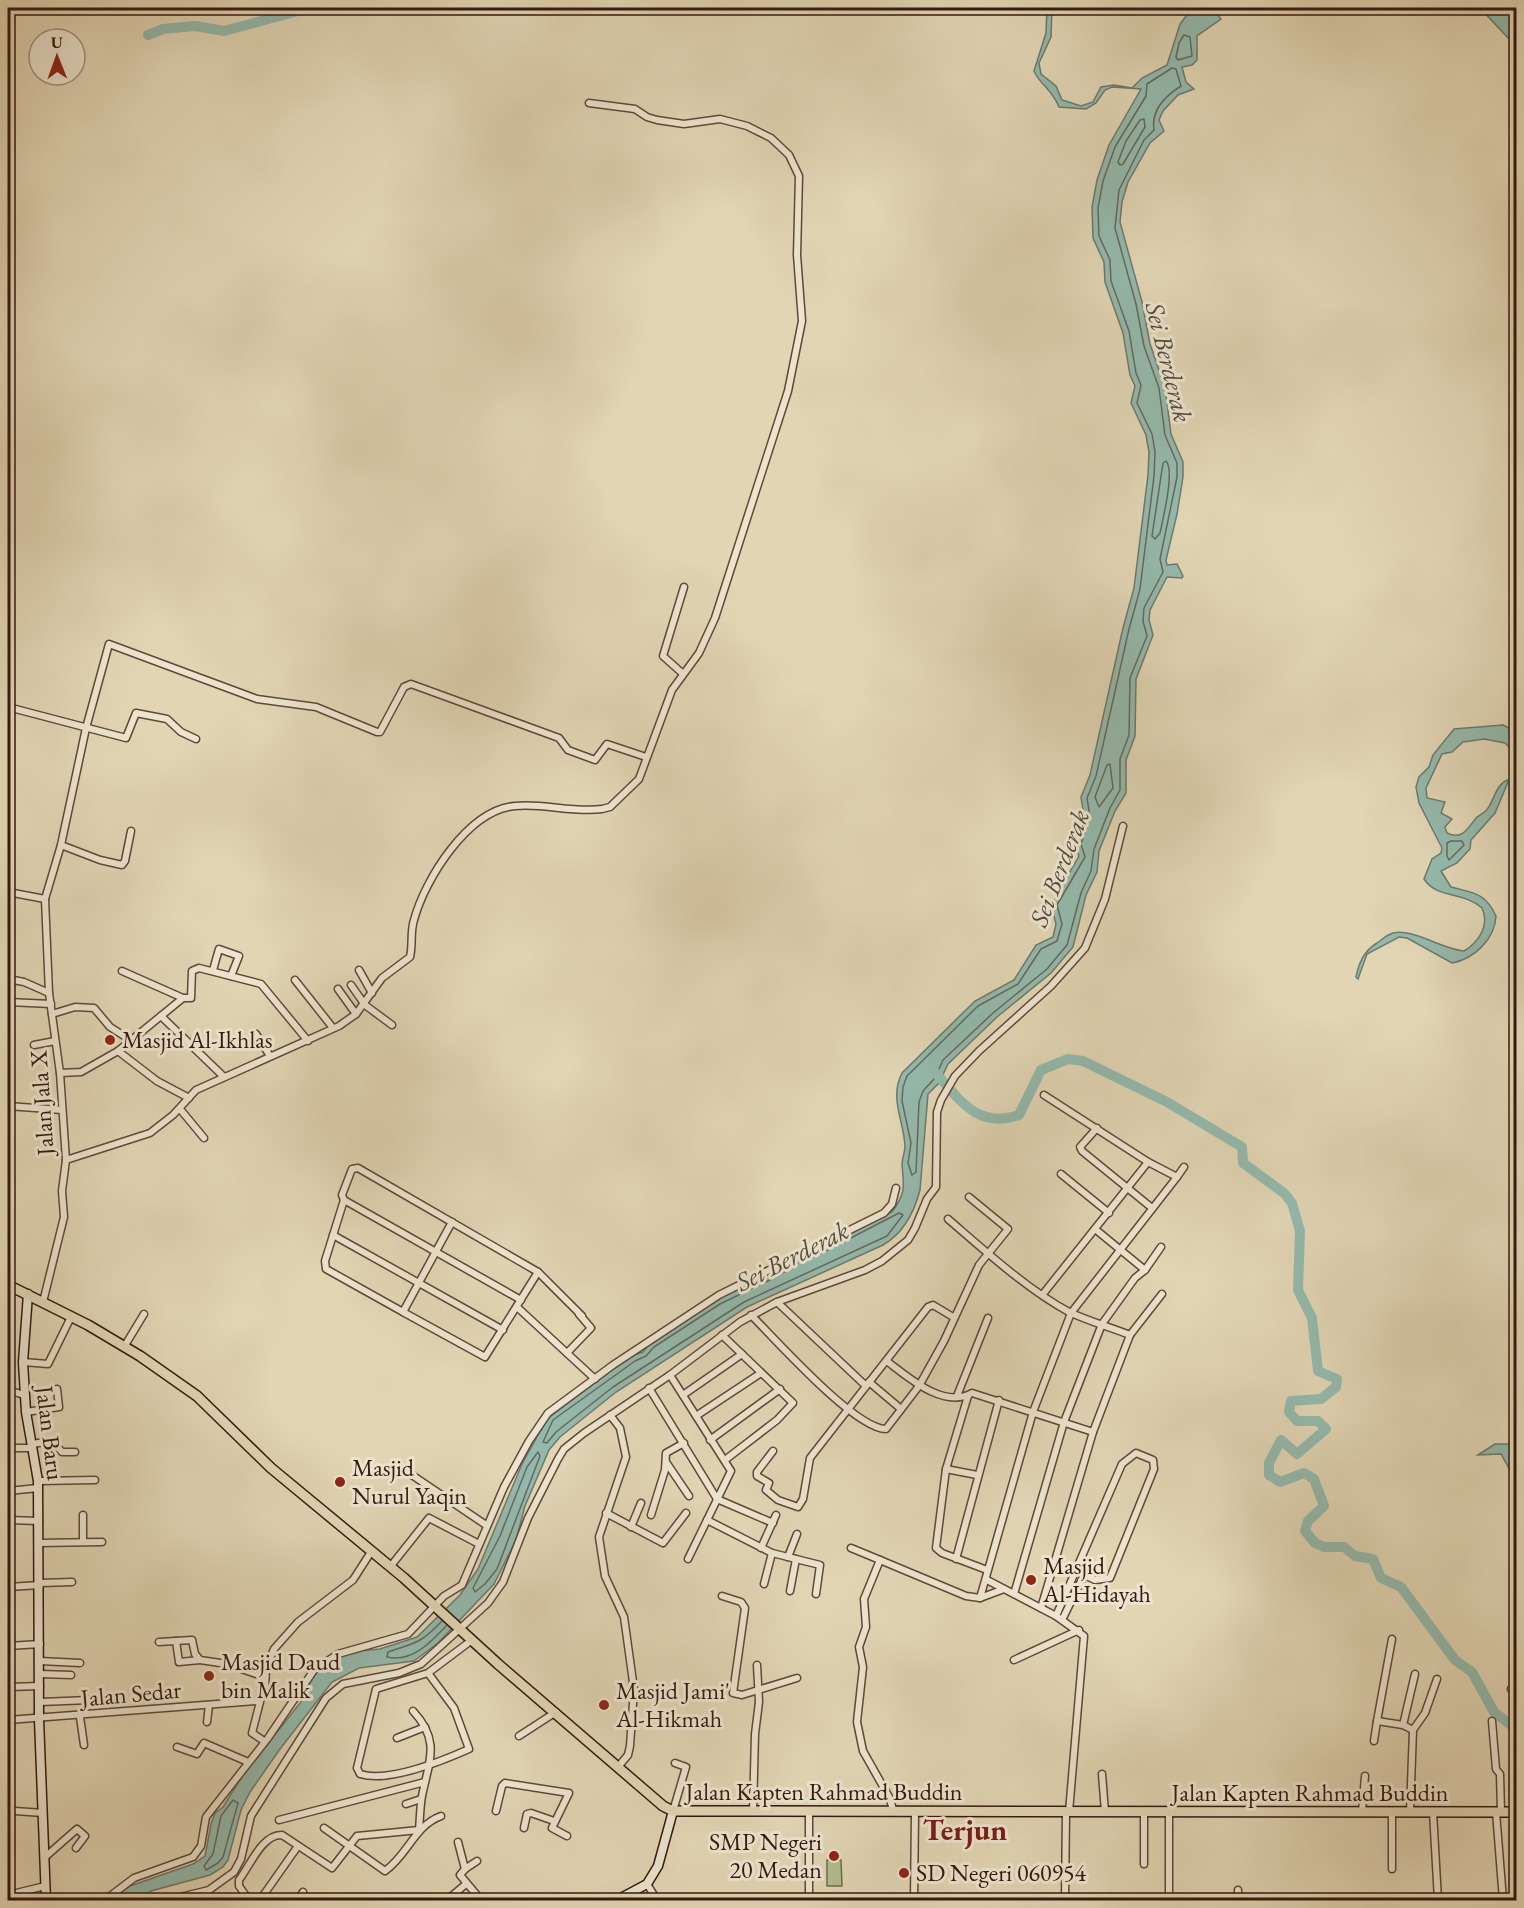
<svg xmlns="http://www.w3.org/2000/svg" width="1524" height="1908" viewBox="0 0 1524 1908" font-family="'EB Garamond',serif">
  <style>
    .green { fill: #b0be8f; stroke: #726c4f; stroke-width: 1.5 }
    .water { fill: #94b9ac; stroke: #6e796d; stroke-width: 1.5 }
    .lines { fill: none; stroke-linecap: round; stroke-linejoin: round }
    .shore { stroke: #64695e; stroke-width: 1.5 }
    .river { stroke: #94b9ac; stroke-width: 10 }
    .street-casing { stroke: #5f4838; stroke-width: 9 }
    .secondary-casing { stroke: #34190f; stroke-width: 11 }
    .primary-casing { stroke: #34190f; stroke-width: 12 }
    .street { stroke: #ece4ce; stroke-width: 6 }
    .secondary { stroke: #ece4ce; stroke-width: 8 }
    .primary { stroke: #e1d5b4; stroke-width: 9 }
    .poi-dot { fill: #8f2418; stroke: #ece4ce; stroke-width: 2 }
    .labels { text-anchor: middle; stroke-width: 6; stroke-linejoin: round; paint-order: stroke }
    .poi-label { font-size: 24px; fill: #34190f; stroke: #ece4ce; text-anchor: start }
    .street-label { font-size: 24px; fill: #34190f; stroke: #ece4ce }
    .water-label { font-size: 26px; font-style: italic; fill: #51493e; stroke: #ece4ce }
    .district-label { font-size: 30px; font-weight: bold; fill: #7a1f14; stroke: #ece4ce }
  </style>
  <rect width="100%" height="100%" fill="#e1d5b4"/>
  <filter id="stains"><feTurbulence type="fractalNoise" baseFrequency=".00333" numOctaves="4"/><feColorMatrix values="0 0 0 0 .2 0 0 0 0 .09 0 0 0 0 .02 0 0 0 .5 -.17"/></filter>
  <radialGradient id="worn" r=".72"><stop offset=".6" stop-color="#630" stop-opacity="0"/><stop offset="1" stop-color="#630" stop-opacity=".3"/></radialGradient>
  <!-- green -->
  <path class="green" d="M827 1860H841L842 1886H827Z"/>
  <!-- water -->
  <g class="water">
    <path d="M1047 8H1052L1051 37 1039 63 1041 74 1056 86 1062 100 1081 106 1093 102 1101 87 1114 85 1132 88 1142 78 1167 65 1180 24 1192 8H1213L1221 19 1197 36V60L1192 65 1182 67 1186 82 1194 89 1178 95 1163 111 1159 120 1164 131 1150 143 1128 182 1122 202 1120 222 1142 302 1150 344 1165 387 1171 434 1183 462V477L1177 514 1166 560 1167 565 1177 564 1183 576 1182 578 1167 577 1150 610 1149 620 1153 635 1136 679 1135 736 1126 760V793L1115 811 1099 851 1097 872 1086 895 1073 947 1051 973 997 1017 948 1064 939 1083 928 1094 920 1190C914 1213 904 1233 883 1245L747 1307 616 1392 560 1437 549 1450 525 1506 516 1540 494 1584 438 1643 414 1661 359 1668 332 1682 280 1749 250 1792 241 1810 228 1860 223 1867 210 1875 151 1891 137 1900H110L130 1886 193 1864 205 1856 211 1824 215 1813 223 1807 258 1751 266 1746 304 1698 308 1683 318 1671 347 1652 380 1649 417 1637 460 1595 478 1569 522 1464 547 1419 631 1356 643 1352 651 1342 717 1299 892 1212C906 1193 904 1187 902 1165 902 1158 905 1153 905 1146 904 1121 889 1098 902 1073L975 1001 1014 980 1036 945 1053 937 1056 924 1051 905 1079 856 1075 845 1084 816 1081 797 1090 775 1123 628 1134 588 1148 475 1149 452 1146 435 1131 403 1135 386 1130 375 1123 333 1105 282 1104 262 1093 238 1092 207 1097 180 1109 145 1141 89 1112 87 1105 90 1096 103 1086 109 1059 107C1051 88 1041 86 1034 71L1046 33Z"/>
    <path d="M1480 8H1507L1511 15 1516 17V43L1509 39Z"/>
    <path d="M1503 725 1516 732V754L1505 743 1484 739 1463 742 1452 752 1442 754 1426 788 1427 798 1445 802 1441 813 1452 819 1445 827 1447 833C1463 841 1468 827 1477 817 1481 814 1486 812 1488 808 1495 798 1496 785 1507 780L1508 782 1495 813 1471 840 1470 849 1457 863 1441 871 1451 887C1473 893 1485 892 1496 916 1495 939 1474 959 1452 963L1407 938 1399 937 1367 954 1358 979 1356 977C1359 962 1364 951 1377 943 1383 939 1386 935 1393 933 1412 928 1442 949 1464 951 1479 942 1490 925 1482 908 1463 891 1437 899 1424 879L1432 859 1441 853 1442 848 1419 803 1416 787 1419 777 1429 767 1433 755 1454 729Z"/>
    <path d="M1495 1444H1516V1481L1501 1454 1478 1455Z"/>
  </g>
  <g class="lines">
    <!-- shore -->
    <g class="shore">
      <path d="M1184 35 1190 37 1192 56 1178 60 1176 57 1179 43Z"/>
      <path d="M1172 68 1176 69 1181 86C1165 96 1151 111 1154 130L1144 140 1119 190 1115 228 1136 304 1144 346 1159 388 1165 435 1177 463V477L1160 559 1163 572 1144 608 1143 621 1147 636 1130 678 1129 735 1120 759V790L1110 808 1094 849 1091 871 1081 893 1067 945 1047 969 993 1013 943 1060 935 1078 923 1091 919 1102 916 1172 912 1175 908 1163 911 1143 902 1101 903 1087 907 1076 978 1006 1018 984 1041 949 1057 941 1062 924 1057 905 1085 857 1081 844 1090 817 1087 798 1096 776 1129 629 1140 589 1154 476 1155 452 1152 434 1137 403 1141 385 1136 373 1129 331 1111 281 1110 260 1099 236 1098 208 1103 181 1115 147 1146 96 1147 84Z"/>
      <path d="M1144 119 1145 127 1123 164 1120 165 1118 162 1126 141 1140 120Z"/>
      <path d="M1166 461C1175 471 1163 518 1160 533L1155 539 1152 536 1163 463Z"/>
      <path d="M1110 764 1113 788 1099 807 1095 797 1107 765Z"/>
      <path d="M1451 841H1462L1464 845 1449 860 1447 856V843Z"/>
      <path d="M899 1213 903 1215 887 1236 744 1302 613 1387 556 1432 547 1443 543 1442 553 1420 635 1361 646 1356 654 1347 720 1304 780 1275 800 1261 814 1257Z"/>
      <path d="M538 1452 540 1456 497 1569 485 1584 475 1592 473 1588 500 1536 527 1467Z"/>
      <path d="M442 1621C420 1644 417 1642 388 1652L387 1657C412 1663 431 1642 447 1625"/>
      <path d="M233 1800 238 1803 223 1857 218 1863 206 1870 204 1866 213 1854 221 1816Z"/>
    </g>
    <!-- river -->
    <g class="river">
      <path d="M148 35 163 29 195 26 224 31 298 11 301 8"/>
      <path d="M932 1069C958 1097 976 1130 1019 1115L1041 1070 1068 1059 1083 1061 1167 1102 1242 1147 1243 1163 1284 1193 1292 1203 1300 1231 1298 1290 1312 1318 1318 1371 1337 1379 1336 1387 1321 1399 1291 1401 1289 1412 1297 1421H1318L1326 1429 1297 1454 1281 1440 1269 1463V1475L1280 1482 1304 1473 1314 1479 1324 1506 1308 1521 1305 1531 1315 1543 1324 1547H1344L1355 1556 1373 1559 1381 1578 1401 1587 1455 1660 1472 1672 1494 1712 1516 1729"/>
      <path d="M1516 1745 1514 1759 1516 1763"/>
    </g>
    <!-- street casing -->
    <g class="street-casing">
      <g id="street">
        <path d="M682 673 663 656 684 587"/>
        <path d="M8 707 126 738 136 713 167 719 181 732 196 739"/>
        <path d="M61 845 100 860 122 865 125 861 131 831"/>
        <path d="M8 892 45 899"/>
        <path d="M213 970 219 949 239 956 231 976"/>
        <path d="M359 970 372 993"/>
        <path d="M122 971 183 998"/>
        <path d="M8 979 24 982 49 993"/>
        <path d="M295 980 333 1028"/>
        <path d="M351 985 365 1005 392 1025"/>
        <path d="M338 989 356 1014"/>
        <path d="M8 1002 51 1004"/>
        <path d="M52 1014 75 1007 94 1008 110 1027 129 1039"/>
        <path d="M161 1016 224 1077"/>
        <path d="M256 1034 270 1056"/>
        <path d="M34 1045 55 1041"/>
        <path d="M118 1051 157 1081 189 1098"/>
        <path d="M60 1073 81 1072 118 1051 183 998H191L192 971 199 968 261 984 308 1041"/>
        <path d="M8 1106 62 1110"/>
        <path d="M180 1109 204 1138"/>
        <path d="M1097 1128 1080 1147 1082 1151 1152 1208"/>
        <path d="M66 1160 150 1133 173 1115 196 1090 339 1026 356 1014 382 978 410 957C413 945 410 932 414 920 425 879 468 810 515 806 544 803 573 813 602 809L610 807 639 779 672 690 699 653 715 618 788 391 802 321 797 255 799 176 789 155 771 138 747 126 720 119 684 124 657 120 647 117 635 109 589 103"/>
        <path d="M1061 1174 1109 1213"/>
        <path d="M1177 1177 1184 1167"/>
        <path d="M344 1200 325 1261 326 1269 403 1312"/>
        <path d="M948 1219C984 1250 1028 1290 1069 1312 1088 1321 1110 1327 1130 1335"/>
        <path d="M452 1222 403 1312 485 1357 538 1272"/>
        <path d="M1095 1229 1145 1270"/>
        <path d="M333 1235 503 1330"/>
        <path d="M1043 1294 1148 1162"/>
        <path d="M521 1300 344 1200 342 1195 352 1169 358 1168 538 1272 582 1316"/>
        <path d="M43 1302 64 1217 62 1191 66 1160 60 1073 49 993 45 899 61 845 86 728 109 644 257 699 316 707 377 732H380L404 687 411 684 559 738 568 750 595 760 607 744 646 757"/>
        <path d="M777 1302 866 1386"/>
        <path d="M517 1307 595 1379"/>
        <path d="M751 1315C776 1340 855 1429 886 1429L919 1386 944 1341 979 1265 1008 1229 969 1197"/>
        <path d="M722 1335 793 1403 777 1420 725 1460"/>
        <path d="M124 1347 144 1314"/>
        <path d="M567 1353 591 1328 579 1314"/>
        <path d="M23 1362 48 1364 71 1317"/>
        <path d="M888 1362C909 1378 944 1409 972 1393L1093 1432"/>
        <path d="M670 1375 731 1471 688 1559"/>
        <path d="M869 1382 901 1409"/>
        <path d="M649 1388 717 1499 773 1523"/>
        <path d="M8 1390 24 1395"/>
        <path d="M683 1395 742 1354"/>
        <path d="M957 1396 988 1318"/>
        <path d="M968 1396 946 1469 936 1548 942 1553 987 1570"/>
        <path d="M26 1412 59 1407 57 1389"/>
        <path d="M610 1415 620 1428 626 1457 599 1537 605 1576 624 1617 634 1689 630 1746 628 1755 618 1767"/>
        <path d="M696 1416 761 1373"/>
        <path d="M710 1440 780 1389"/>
        <path d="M32 1444 52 1441 62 1452H75"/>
        <path d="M8 1448H33"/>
        <path d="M773 1451 757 1472V1476L769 1483 766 1490 778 1500 798 1507 803 1499 810 1458 928 1307 933 1305 953 1317"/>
        <path d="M666 1462 689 1496"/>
        <path d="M946 1469 977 1475"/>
        <path d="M406 1471 486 1525"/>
        <path d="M38 1481 95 1480"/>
        <path d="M8 1491 38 1488"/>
        <path d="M606 1513 663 1543 686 1513"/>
        <path d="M651 1515 665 1470 666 1453 684 1443"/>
        <path d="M8 1520 39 1521"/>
        <path d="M707 1520 772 1553 820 1565 816 1594"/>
        <path d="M631 1527 641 1503"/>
        <path d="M83 1541V1515"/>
        <path d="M39 1543 102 1542"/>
        <path d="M761 1548 776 1515"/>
        <path d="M851 1548 880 1560 864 1599 866 1627 859 1647 863 1667 857 1722 863 1751 889 1797 894 1812"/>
        <path d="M788 1557 797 1534"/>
        <path d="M956 1559 999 1400"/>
        <path d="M880 1560 966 1596 980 1598 1033 1412 1071 1313 1177 1177 1148 1162 1044 1095"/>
        <path d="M390 1567 429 1518 479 1544"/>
        <path d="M987 1580 1056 1616 1084 1636 1069 1812"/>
        <path d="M41 1583 72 1582"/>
        <path d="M764 1584 772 1553"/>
        <path d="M8 1587 40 1585"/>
        <path d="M790 1591 796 1559"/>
        <path d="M1014 1594 1064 1422 1102 1324 1135 1278 1145 1270 1161 1247"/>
        <path d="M722 1596 741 1602 745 1608 733 1693 742 1695 797 1678"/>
        <path d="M980 1598 1004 1589"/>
        <path d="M1041 1608 1093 1432 1130 1335 1162 1294"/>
        <path d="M1056 1616 1122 1464 1136 1453 1153 1460 1154 1469 1110 1578 1095 1580 1076 1571"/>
        <path d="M1062 1620 1084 1575"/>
        <path d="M1392 1639 1377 1721 1403 1725 1413 1730 1410 1812"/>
        <path d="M176 1641 179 1662 200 1660"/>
        <path d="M159 1642 192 1640 195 1654 200 1660 227 1664 265 1677"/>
        <path d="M8 1646 40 1644"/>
        <path d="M1014 1660 1079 1630"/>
        <path d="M40 1661 80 1663"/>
        <path d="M428 1673 454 1708 469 1749C442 1761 389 1783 360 1774L357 1768 376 1689 428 1673 472 1640"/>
        <path d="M40 1674 71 1675"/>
        <path d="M8 1687 40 1686"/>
        <path d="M1511 1689 1516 1687"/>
        <path d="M261 1698 252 1733 264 1741"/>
        <path d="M40 1702 115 1699"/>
        <path d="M413 1711C441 1741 429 1761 422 1796 420 1807 420 1819 419 1830"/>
        <path d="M80 1717 84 1745"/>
        <path d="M8 1720 257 1701 265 1690 266 1668 274 1649 298 1622 353 1580 371 1552"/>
        <path d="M1492 1721 1496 1769 1500 1774 1501 1812"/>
        <path d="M207 1722 209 1705"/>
        <path d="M1403 1725 1415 1674"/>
        <path d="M1413 1730 1425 1713 1437 1679"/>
        <path d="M519 1736 556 1712"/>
        <path d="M397 1738 425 1727"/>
        <path d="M1374 1741 1377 1721"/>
        <path d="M177 1747 197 1754 204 1743 248 1762"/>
        <path d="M1102 1774 1105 1812"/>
        <path d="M406 1804 421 1799"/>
        <path d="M15 1811 43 1813"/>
        <path d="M496 1811 502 1786 505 1783 569 1793 552 1828 567 1836"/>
        <path d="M673 1811 686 1767 675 1763"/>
        <path d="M753 1812 755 1734 759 1702 757 1665"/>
        <path d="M1144 1812V1864"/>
        <path d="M1169 1812V1900"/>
        <path d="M1362 1812 1365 1776"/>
        <path d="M1433 1812 1438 1900"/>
        <path d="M1496 1812 1503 1900"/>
        <path d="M279 1820 425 1782"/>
        <path d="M324 1828 385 1871C408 1855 414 1826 441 1816"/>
        <path d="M524 1828 527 1814 531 1813 554 1821"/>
        <path d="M458 1842 465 1869 460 1875 481 1900"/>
        <path d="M44 1858 77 1829 85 1836 76 1848"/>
        <path d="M465 1869 477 1861"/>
        <path d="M1392 1869V1812"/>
        <path d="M647 1884 657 1900"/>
        <path d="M8 1895 45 1886"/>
        <path d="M105 1900 134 1878 193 1857 201 1846 206 1817 268 1738 314 1670 338 1654 408 1634 444 1596 462 1585 504 1487 529 1441 548 1413 613 1365 719 1295 884 1213 892 1204 896 1188"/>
        <path d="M168 1900 209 1890 234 1872 241 1859 251 1816 326 1698 343 1684 399 1673 421 1664 488 1603 503 1582 528 1518 558 1459 564 1449 584 1433 670 1375 740 1322 777 1302 865 1270 882 1261 908 1240 915 1228 927 1199 936 1187 937 1112 941 1100 955 1076 979 1051 1051 986 1085 948 1105 899 1123 826"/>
        <path d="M249 1900 239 1886V1880C250 1866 262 1834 282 1835L332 1868 357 1836 419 1830"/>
        <path d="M260 1900 298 1846"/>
        <path d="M298 1900 303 1892"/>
        <path d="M447 1900 466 1884"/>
        <path d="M809 1900V1813"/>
        <path d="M914 1900 915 1813"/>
        <path d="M1065 1900 1066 1812"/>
        <path d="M1238 1900V1890"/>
      </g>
    </g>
    <!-- secondary casing -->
    <g class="secondary-casing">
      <g id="secondary">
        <path d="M28 1294 23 1362 26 1412 38 1481 39 1719 46 1900"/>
        <path d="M617 1900 647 1884 658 1866 673 1811"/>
      </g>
    </g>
    <!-- primary casing -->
    <g class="primary-casing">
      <path id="primary" d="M8 1285 88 1325 140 1356 197 1396 271 1468 404 1578 498 1664 663 1806 673 1811 1516 1812"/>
    </g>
    <!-- street -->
    <use href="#street" class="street"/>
    <!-- secondary -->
    <use href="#secondary" class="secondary"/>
    <!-- primary -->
    <use href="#primary" class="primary"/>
  </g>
  <!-- markers -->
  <g class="poi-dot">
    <circle cx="110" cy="1040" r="6"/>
    <circle cx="340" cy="1482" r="6"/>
    <circle cx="1031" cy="1580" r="6"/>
    <circle cx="209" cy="1676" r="6"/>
    <circle cx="604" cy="1705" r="6"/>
    <circle cx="834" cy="1856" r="6"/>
    <circle cx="904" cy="1873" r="6"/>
  </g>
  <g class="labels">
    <!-- poi labels -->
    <g class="poi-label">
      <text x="122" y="1048">Masjid Al-Ikhlas</text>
      <text x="352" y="1476">Masjid<tspan x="352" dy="28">Nurul Yaqin</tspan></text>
      <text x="1043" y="1574">Masjid<tspan x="1043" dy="28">Al-Hidayah</tspan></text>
      <text x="221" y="1670">Masjid Daud<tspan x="221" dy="28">bin Malik</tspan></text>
      <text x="616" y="1699">Masjid Jami'<tspan x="616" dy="28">Al-Hikmah</tspan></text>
      <text x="822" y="1850" text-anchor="end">SMP Negeri<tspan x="822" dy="28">20 Medan</tspan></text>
      <text x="916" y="1881">SD Negeri 060954</text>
    </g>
    <!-- street labels -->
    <g class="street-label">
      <text transform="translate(42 1103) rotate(-94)" y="8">Jalan Jala X</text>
      <text transform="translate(50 1433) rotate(83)" y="8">Jalan Baru</text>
      <text transform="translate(131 1694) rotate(-5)" y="8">Jalan Sedar</text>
      <text x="824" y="1800">Jalan Kapten Rahmad Buddin</text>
      <text x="1310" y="1801">Jalan Kapten Rahmad Buddin</text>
    </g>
    <!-- water labels -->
    <g class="water-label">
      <text transform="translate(1169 362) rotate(76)" y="9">Sei Berderak</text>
      <text transform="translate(1059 868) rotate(-69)" y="9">Sei Berderak</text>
      <text transform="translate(792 1256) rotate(-27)" y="9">Sei Berderak</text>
    </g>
    <!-- district labels -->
    <g class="district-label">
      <text x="965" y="1840">Terjun</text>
    </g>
  </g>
  <!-- margin -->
  <rect width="1524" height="1908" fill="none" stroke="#e1d5b4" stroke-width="30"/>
  <rect x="9" y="9" width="1506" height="1890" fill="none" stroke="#34190f" stroke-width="3"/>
  <rect x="15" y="15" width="1494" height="1878" fill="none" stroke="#34190f" stroke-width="1.5"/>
  <!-- north arrow -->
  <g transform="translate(57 57) rotate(359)"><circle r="28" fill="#ece4ce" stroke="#a29382" stroke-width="1.5"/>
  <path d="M0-4.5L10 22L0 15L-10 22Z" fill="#8f2418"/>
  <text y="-9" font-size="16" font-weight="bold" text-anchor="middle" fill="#34190f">U</text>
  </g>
  <rect width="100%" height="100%" filter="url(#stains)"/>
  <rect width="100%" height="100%" fill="url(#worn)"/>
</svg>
